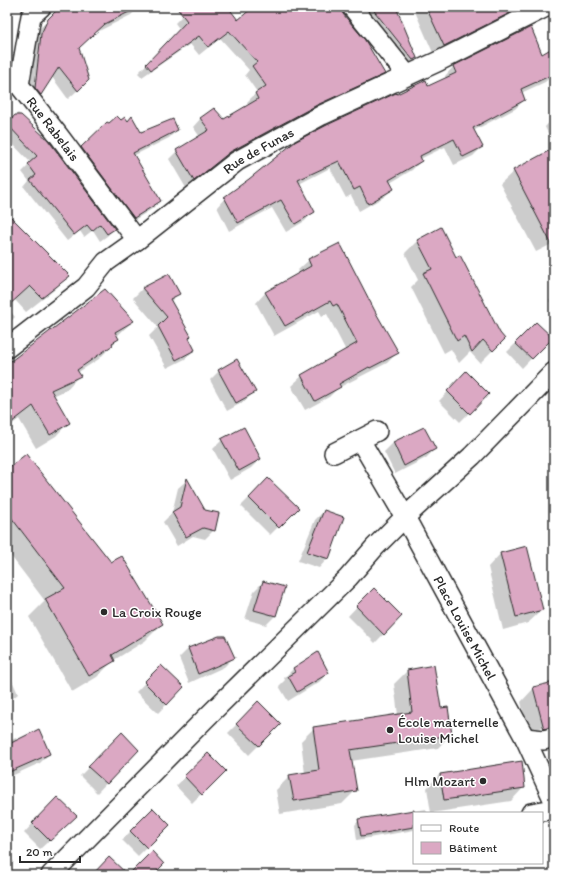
<svg xmlns="http://www.w3.org/2000/svg" width="561" height="882" viewBox="0 0 561 882" font-family="Itim,sans-serif">
  <style>
    .shadow { fill: #0003 }
    .building { fill: #dba8c3; stroke: #2b2b2b }
    .lines { fill: none; stroke-linecap: round; stroke-linejoin: round }
    .minor-casing { stroke: #2b2b2b; stroke-width: 22 }
    .minor { stroke: #fff; stroke-width: 19 }
    .poi-dot { fill: #2b2b2b; stroke: #fff; stroke-width: 1.5 }
    .labels { text-anchor: middle; stroke-width: 3; stroke-linejoin: round; paint-order: stroke }
    .street-label { font-size: 14px; fill: #2b2b2b; stroke: #fff }
    .poi-label { font-size: 14px; fill: #2b2b2b; stroke: #fff; text-anchor: start }
  </style>
  <rect width="100%" height="100%" fill="#fff"/>
  <filter id="ink" filterUnits="userSpaceOnUse"><feTurbulence type="fractalNoise" baseFrequency=".025" numOctaves="2"/><feDisplacementMap in="SourceGraphic" scale="8" xChannelSelector="R" yChannelSelector="G"/><feConvolveMatrix kernelMatrix="1 2 1 2 8 2 1 2 1" color-interpolation-filters="sRGB"/></filter>
  <g filter="url(#ink)">
    <!-- shadow -->
    <g class="shadow">
      <path d="M62 7H139L131 15 95 33 78 48 79 89 68 99 52 77 40 95 32 103 27 97 33 44 39 29Z"/>
      <path d="M191 7H227L238 21 255 7H340L342 14 384 74 375 82 232 154 221 160 186 188 169 159 177 151 200 137 193 127 201 118 223 121 249 106 247 102 257 92 245 75 249 70 220 38 199 55 190 44 142 77 138 73 180 30 175 23Z"/>
      <path d="M356 7H395L416 58 407 66Z"/>
      <path d="M413 7H521L512 15 434 55Z"/>
      <path d="M531 28 541 55 554 49V74L545 82 521 93 524 100 515 109 473 131 482 147 473 156 454 165 445 147 420 159 421 161 412 170 390 183 393 189 384 197 359 211 351 195 346 198 330 168 299 184 313 212 305 221 286 232 272 208 229 231 217 207 225 198 397 96 428 88 446 79 445 76 453 67Z"/>
      <path d="M18 113 47 141 114 229 107 236 100 241 93 230 84 237 80 231 67 241 24 187 29 181 22 172 31 163 7 138V124Z"/>
      <path d="M554 117V146L545 127Z"/>
      <path d="M107 123 140 133 177 130 169 138 133 156 160 201 152 209 126 225 74 156Z"/>
      <path d="M514 171 554 172V243L536 252 500 184Z"/>
      <path d="M7 214 68 276 54 290 26 312 15 300 7 307 15 317 7 325Z"/>
      <path d="M418 240 455 258 499 334 504 339 480 363 470 352 459 363 451 349 444 353 411 287 418 280 405 253Z"/>
      <path d="M309 260 376 314 397 353 387 363 338 388 329 397 305 410 291 386 302 376 346 351 327 314 322 316 319 311 274 336 256 303 266 292 300 273 298 270Z"/>
      <path d="M168 275 179 293 171 301 194 350 185 359 167 368 149 336 158 327 133 298 142 289Z"/>
      <path d="M554 296V306L549 301Z"/>
      <path d="M133 321 117 336 118 339 99 359 77 373 79 376 66 390 53 396 69 422 56 436 36 448 19 419 7 428V365Z"/>
      <path d="M536 323 551 338 522 368 507 352Z"/>
      <path d="M219 371 254 392 245 401 227 411 210 380Z"/>
      <path d="M466 373 488 394 460 422 439 401Z"/>
      <path d="M424 428 435 449 426 458 395 474 384 452 393 443Z"/>
      <path d="M222 440 260 459 251 468 230 480 213 449Z"/>
      <path d="M7 470 111 563 162 624 145 641 114 660 97 677 72 692 29 617 45 601 7 551Z"/>
      <path d="M268 479 297 508 270 535 241 506Z"/>
      <path d="M187 480 214 530 205 539 193 536 177 546 163 522 172 513 178 488Z"/>
      <path d="M324 511 328 558 319 568 298 561 315 520Z"/>
      <path d="M501 553 542 610 528 623 503 630 488 567Z"/>
      <path d="M263 582 283 588 275 616 266 625 245 619 254 591Z"/>
      <path d="M365 598 401 616 375 643 348 616Z"/>
      <path d="M224 635 233 658 224 667 189 683 179 658 188 649Z"/>
      <path d="M318 653 328 673 319 682 288 701 279 686 285 680 284 678 293 669Z"/>
      <path d="M161 666 183 688 158 713 136 692Z"/>
      <path d="M7 669 18 694 7 703Z"/>
      <path d="M407 671 440 709 451 734 438 748 351 761 355 791 342 804 280 814 276 790 290 776 305 774 301 741 314 728 398 715 394 684Z"/>
      <path d="M554 683V720L548 721 543 727 528 731 521 702 534 688Z"/>
      <path d="M258 703 280 724 249 755 228 733Z"/>
      <path d="M122 733 138 750 97 793 80 776Z"/>
      <path d="M16 738 17 741 49 754 40 763 7 778V742Z"/>
      <path d="M208 755 224 771 192 803 176 786Z"/>
      <path d="M440 774 524 787 511 801 431 813 427 788Z"/>
      <path d="M48 807 66 825 40 849 24 833Z"/>
      <path d="M153 809 169 825 138 856 122 840Z"/>
      <path d="M426 809 427 813H414V830L357 840 355 825 359 820Z"/>
      <path d="M7 855 14 862 7 869Z"/>
    </g>
    <!-- building -->
    <g class="building">
      <path d="M60 7H139L105 24 79 48 89 80 78 91 59 67 41 95 35 88 41 34 48 19Z"/>
      <path d="M176 7H228L238 20 253 7H341L343 14 365 40 385 74 317 105 241 146 230 152 194 181 176 150 209 130 200 118 214 108 224 119 258 99 255 93 266 86 252 66 257 62 229 31 208 47 199 36 151 70 146 64 187 21Z"/>
      <path d="M371 7H396L417 58 413 60Z"/>
      <path d="M426 7H522L444 46Z"/>
      <path d="M531 27 542 54 554 47V74L521 89 525 100 473 128 483 147 463 157 454 139 420 156 422 161 389 180 394 189 368 204 360 187 354 190 339 161 298 180 315 212 295 224 281 200 238 223 224 197 249 179 296 141 327 125 396 93 397 94 426 80 428 86 456 73 453 66Z"/>
      <path d="M15 115H21L48 140 115 229 107 234 100 224 92 231 87 225 74 235 30 180 36 175 28 164 37 156 7 124Z"/>
      <path d="M117 116 121 120 125 117 128 121 132 116 141 132 173 119 178 130 133 153 161 201 134 218 81 147 107 122 109 123Z"/>
      <path d="M554 148V249L513 170Z"/>
      <path d="M7 213 70 276 42 298 30 286 7 307Z"/>
      <path d="M441 227 456 257 460 255 500 333 505 339 493 351 483 340 472 352 464 336 457 341 423 273 432 269 417 240Z"/>
      <path d="M340 243 376 313 399 353 370 368 369 367 339 384 341 387 315 401 301 375 357 343 337 304 333 306 330 301 285 326 265 292 311 266 308 259Z"/>
      <path d="M169 274 180 294 170 299 191 336 189 338 195 350 176 360 158 326 167 317 142 288Z"/>
      <path d="M105 289 134 321 115 332 119 339 112 343 113 345 77 370 81 376 51 390 70 423 50 435 33 406 7 426V364Z"/>
      <path d="M536 322 553 338 532 359 515 343Z"/>
      <path d="M237 359 256 392 236 403 218 370Z"/>
      <path d="M466 371 489 394 470 414 447 391Z"/>
      <path d="M244 427 261 459 239 471 221 439Z"/>
      <path d="M424 427 436 449 404 466 393 442Z"/>
      <path d="M26 454 111 562 122 556 163 624 112 655 115 661 89 676 45 599 65 588 7 512V469Z"/>
      <path d="M187 478 205 510 219 513 215 531 203 528 186 537 172 512 180 507Z"/>
      <path d="M268 478 299 508 279 528 249 498Z"/>
      <path d="M324 510 344 517 329 559 307 552Z"/>
      <path d="M527 546 543 610 516 617 500 553Z"/>
      <path d="M263 581 285 587 276 616 254 610Z"/>
      <path d="M374 588 402 616 384 635 356 606Z"/>
      <path d="M219 636H225L235 658 198 674 188 648Z"/>
      <path d="M318 652 329 673 297 692 288 676 295 672 293 668Z"/>
      <path d="M161 665 184 687 167 705 144 682Z"/>
      <path d="M434 665 441 708 448 707 452 735 350 750 357 791 294 801 289 775 319 770 313 727 412 712 407 670Z"/>
      <path d="M554 682V726L544 729 533 687Z"/>
      <path d="M258 701 281 724 259 746 236 724Z"/>
      <path d="M39 729 50 754 7 773V745Z"/>
      <path d="M122 732 139 750 107 784 88 767Z"/>
      <path d="M208 753 226 771 202 795 184 776Z"/>
      <path d="M522 761 525 788 444 800 440 774Z"/>
      <path d="M57 797 77 816 50 841 32 823Z"/>
      <path d="M153 808 170 825 147 848 130 831Z"/>
      <path d="M414 810V827L361 836 358 819Z"/>
      <path d="M152 851 164 864 153 875H128Z"/>
      <path d="M109 857 128 875H92Z"/>
    </g>
    <g class="lines">
      <!-- minor casing -->
      <g class="minor-casing">
        <g id="minor">
          <path id="s1" d="M41 7 31 16 19 85 59 136 137 240"/>
          <path d="M352 7 407 75"/>
          <path id="s2" d="M7 348 86 287 106 262 137 240 237 161 322 115 439 61 546 7"/>
          <path id="s3" d="M360 440 405 517 525 738 554 801"/>
          <path d="M334 453 377 431"/>
          <path d="M525 738 544 740 554 737"/>
          <path d="M531 813 554 809"/>
          <path d="M51 875 205 719 348 578 375 547 405 517 472 456 554 372"/>
        </g>
      </g>
      <!-- minor -->
      <use href="#minor" class="minor"/>
    </g>
  </g>
  <!-- markers -->
  <g class="poi-dot">
    <circle cx="104" cy="612" r="4"/>
    <circle cx="390" cy="730" r="4"/>
    <circle cx="483" cy="781" r="4"/>
  </g>
  <g class="labels">
    <!-- street labels -->
    <g class="street-label">
      <text dy="5" stroke="none"><textPath href="#s1" startOffset="139">Rue Rabelais</textPath></text>
      <text dy="5" stroke="none"><textPath href="#s2" startOffset="321">Rue de Funas</textPath></text>
      <text dy="5" stroke="none"><textPath href="#s3" startOffset="215">Place Louise Michel</textPath></text>
    </g>
    <!-- poi labels -->
    <g class="poi-label">
      <text x="112" y="617">La Croix Rouge</text>
      <text x="398" y="727">École maternelle<tspan x="398" dy="16">Louise Michel</tspan></text>
      <text x="475" y="786" text-anchor="end">Hlm Mozart</text>
    </g>
  </g>
  <!-- margin -->
  <rect width="561" height="882" fill="none" stroke="#fff" stroke-width="24"/>
  <rect x="12" y="12" width="537" height="858" fill="none" stroke="#2b2b2b" stroke-width="1.5" filter="url(#ink)"/>
  <!-- legend -->
  <rect x="413" y="812" width="130" height="52" fill="#ffffff" stroke="#aaaaaa"/>
  <rect x="421" y="825" width="20" height="6" fill="#ffffff" stroke="#aaaaaa"/>
  <text x="449" y="832" font-size="12" fill="#2b2b2b">Route</text>
  <rect x="421" y="842" width="20" height="12" fill="#dba8c3" stroke="#aaaaaa"/>
  <text x="449" y="852" font-size="12" fill="#2b2b2b">Bâtiment</text>
  <!-- scale -->
  <path d="M20 856v6h60v-6" fill="none" stroke="#2b2b2b" stroke-width="2"/>
  <text x="26" y="856" font-size="12" fill="#2b2b2b" stroke="#ffffff" stroke-width="3" paint-order="stroke">20 m</text>
</svg>
